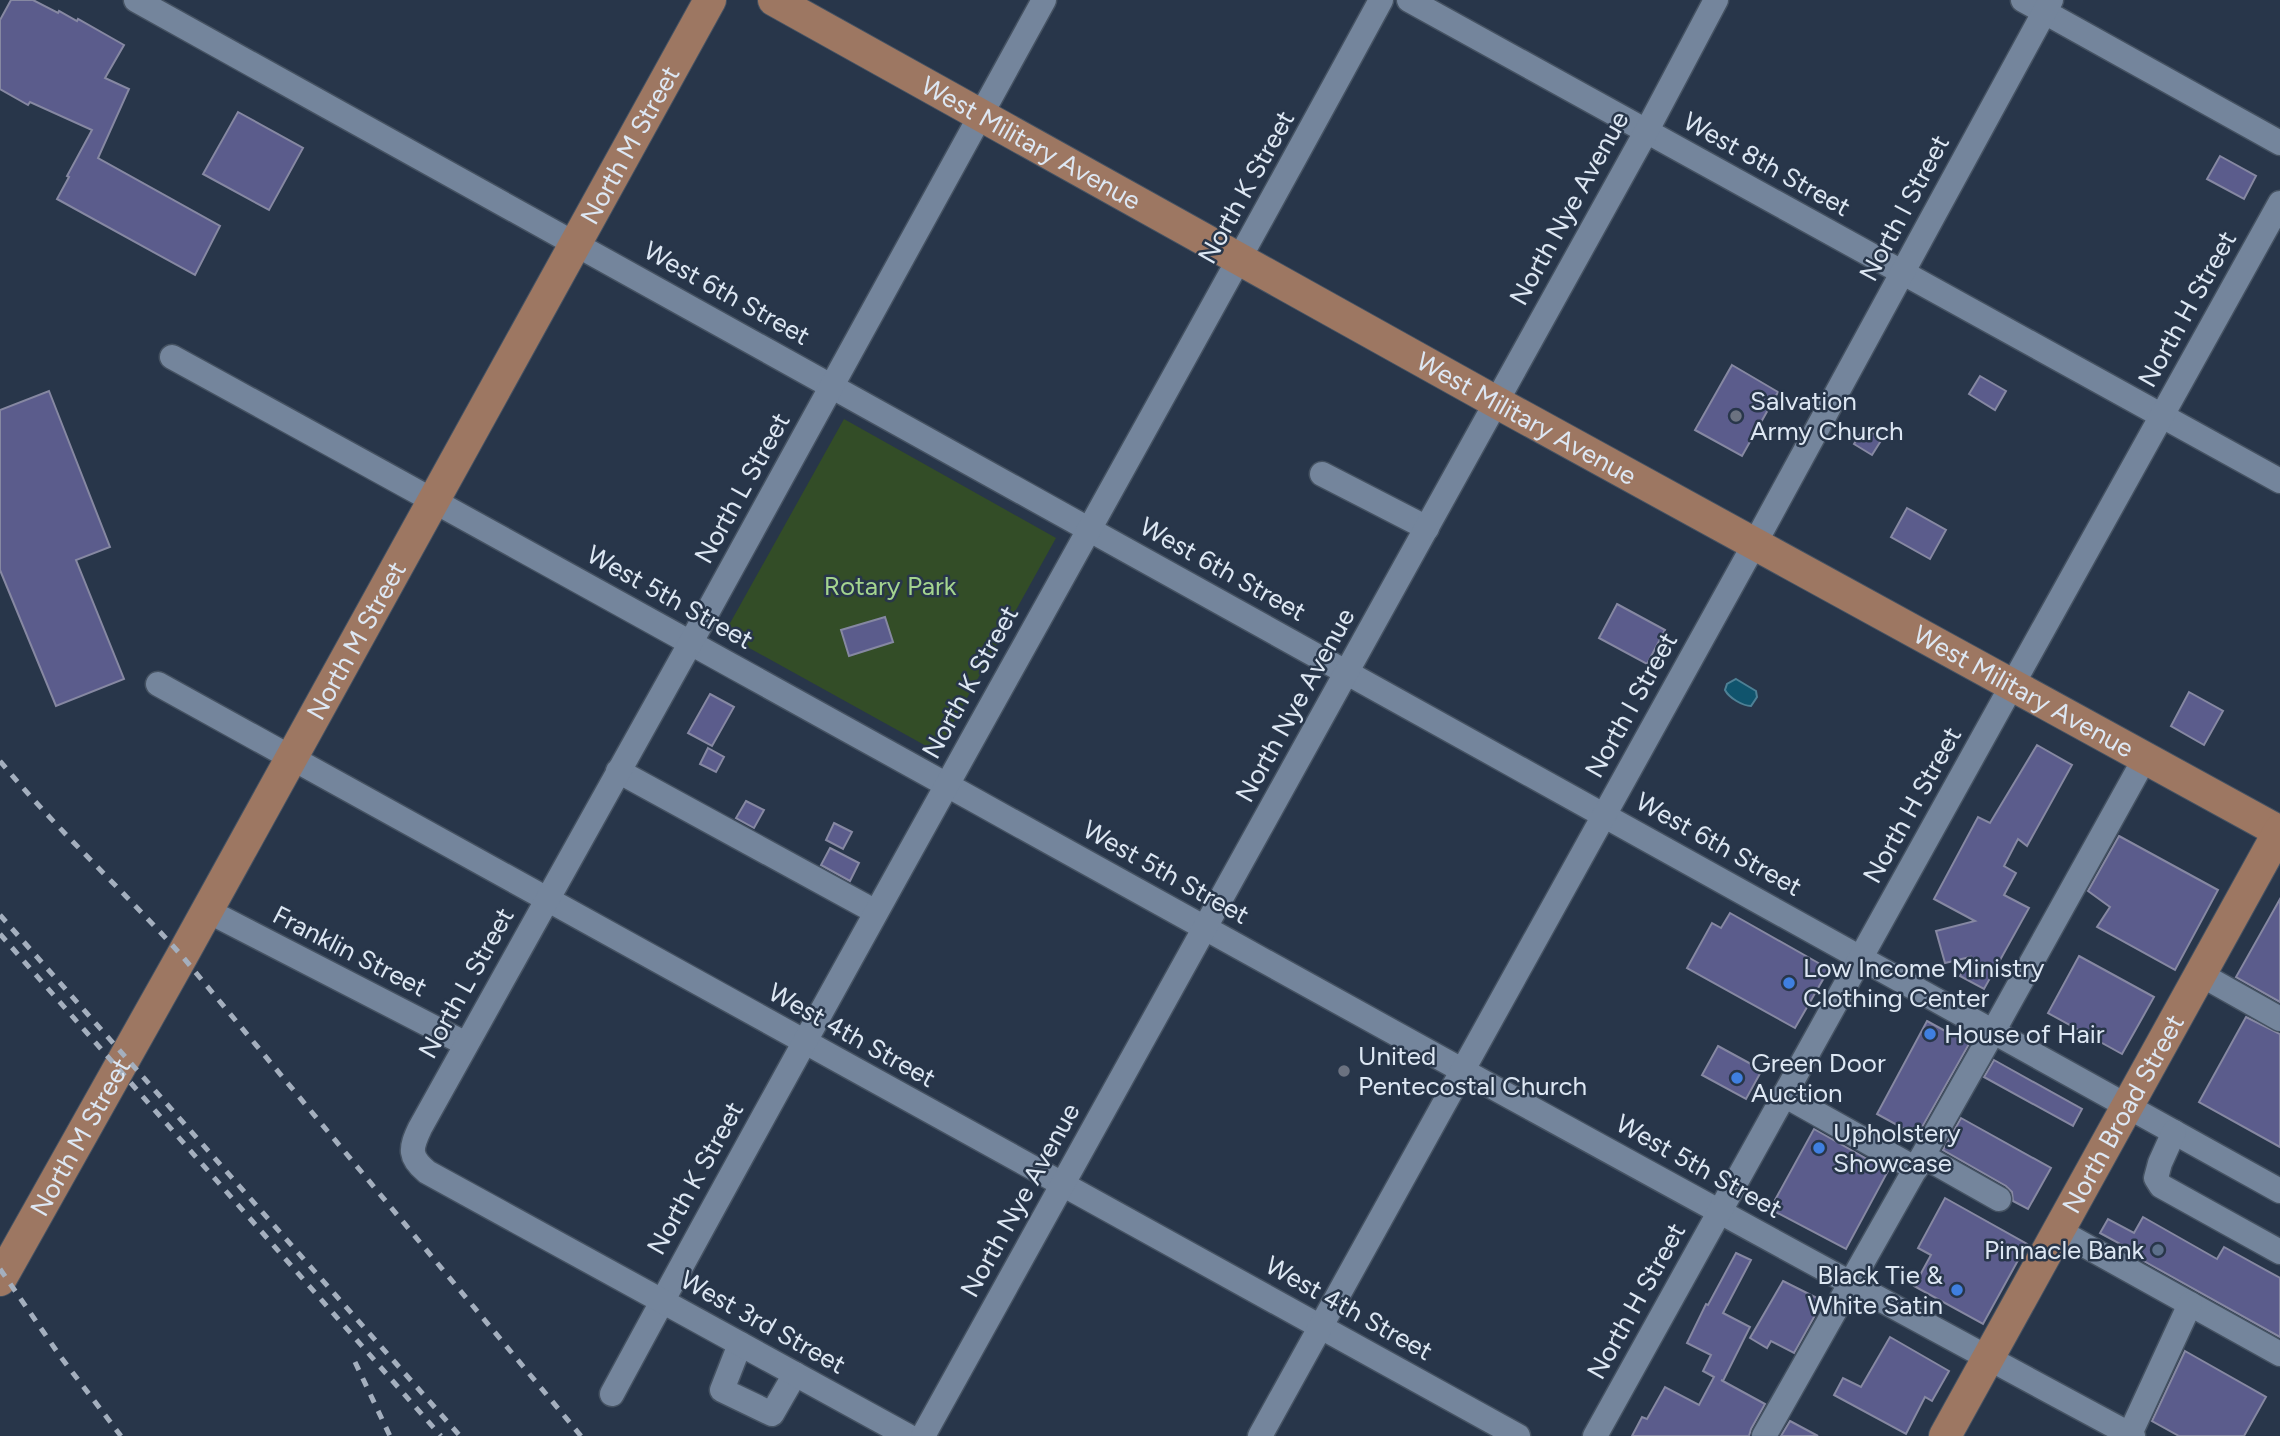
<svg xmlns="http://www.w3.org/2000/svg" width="2280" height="1436" viewBox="0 0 2280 1436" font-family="Figtree,sans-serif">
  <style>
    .green { fill: #334d27 }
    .water { fill: #10546d; stroke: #4e8095; stroke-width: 2 }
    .building { fill: #5b5c8c; stroke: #8688a2; stroke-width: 2 }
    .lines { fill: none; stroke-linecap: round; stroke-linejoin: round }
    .minor-casing { stroke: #455262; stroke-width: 27 }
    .major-casing { stroke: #455262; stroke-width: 34 }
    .minor { stroke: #74859c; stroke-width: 24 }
    .major { stroke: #9d7762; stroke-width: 32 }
    .rail { stroke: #a4afbe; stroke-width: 5; stroke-dasharray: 9 9; stroke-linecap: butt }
    .worship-dot { fill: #6b7280; stroke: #28364a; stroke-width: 2.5 }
    .shop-dot { fill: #3f7fe0; stroke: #28364a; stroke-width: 2.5 }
    .service-dot { fill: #5c6f8a; stroke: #28364a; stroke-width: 2.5 }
    .labels { text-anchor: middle; stroke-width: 5; stroke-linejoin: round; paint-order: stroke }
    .street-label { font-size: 26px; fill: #dde7f3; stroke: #28364a }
    .poi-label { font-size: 26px; fill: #dde7f3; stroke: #28364a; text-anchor: start }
    .park-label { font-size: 26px; fill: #a4d48f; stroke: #28364a }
  </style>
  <rect width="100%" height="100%" fill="#28364a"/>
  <!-- green -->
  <path class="green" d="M844 419 1056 538 937 752 724 634Z"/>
  <!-- water -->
  <path class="water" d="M1736 679 1756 691 1757 697 1751 706C1743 706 1729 698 1725 690L1727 684Z"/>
  <!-- building -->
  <g class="building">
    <path d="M11 0H33L58 13 59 11 77 21 78 19 124 45 105 78 129 89 98 158 220 226 195 275 57 199 69 177 67 176 92 130 30 102 28 105 0 89V20Z"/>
    <path d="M238 112 303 148 269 210 203 174Z"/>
    <path d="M2220 156 2256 176 2244 199 2207 179Z"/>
    <path d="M1732 365 1778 392 1742 456 1695 430Z"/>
    <path d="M1980 376 2006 391 1995 410 1969 394Z"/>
    <path d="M49 391 110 547 76 560 124 679 56 706 0 570V410Z"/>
    <path d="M1864 428 1882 439 1872 455 1854 444Z"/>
    <path d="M1907 508 1946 530 1930 559 1891 537Z"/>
    <path d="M1617 604 1665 630 1647 664 1599 638Z"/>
    <path d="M885 617 893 642 849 656 841 630Z"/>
    <path d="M2189 692 2223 711 2204 745 2171 726Z"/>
    <path d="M710 694 734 707 712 746 688 733Z"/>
    <path d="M2037 745 2072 765 2027 846 2018 839 2004 866 2016 873 2004 895 2029 908 1984 989 1960 976 1970 957 1945 963 1936 931 1975 921 1934 899 1978 817 1990 823Z"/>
    <path d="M708 748 724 757 716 772 700 764Z"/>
    <path d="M746 801 764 810 754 828 736 818Z"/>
    <path d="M834 823 852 832 843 849 826 840Z"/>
    <path d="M2119 836 2218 890 2175 970 2097 927 2110 907 2088 891Z"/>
    <path d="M830 848 859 863 850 881 821 865Z"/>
    <path d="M2280 899V1002L2236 977Z"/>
    <path d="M1730 913 1829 969 1795 1028 1687 968 1712 923 1721 928Z"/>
    <path d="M2079 956 2154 997 2122 1054 2048 1013Z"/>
    <path d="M2246 1017 2280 1034V1147L2199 1102Z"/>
    <path d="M1927 1021 1969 1044 1917 1136 1877 1114Z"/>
    <path d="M1718 1046 1762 1070 1746 1099 1702 1075Z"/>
    <path d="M1994 1060 2082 1109 2073 1126 1984 1077Z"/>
    <path d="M1961 1118 2051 1168 2028 1209 2013 1201 2012 1192 2006 1186 1943 1150Z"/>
    <path d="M1814 1129 1888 1171 1846 1249 1770 1209Z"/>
    <path d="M1945 1198 2027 1244 1983 1324 1914 1286 1931 1255 1918 1248Z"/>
    <path d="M2143 1217 2217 1259 2224 1247 2280 1278V1337L2124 1250 2126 1247 2100 1233 2108 1219 2134 1233Z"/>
    <path d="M1736 1253 1751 1260 1723 1313 1750 1327 1723 1381 1721 1380 1765 1404 1751 1429 1749 1436H1632L1642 1417 1647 1419 1665 1387 1699 1405 1714 1377 1703 1371 1711 1355 1687 1343 1706 1304 1708 1305Z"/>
    <path d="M1783 1281 1823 1301 1794 1353 1771 1341 1767 1348 1750 1338Z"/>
    <path d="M1890 1337 1949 1371 1932 1401 1925 1397 1906 1434 1834 1395 1843 1378 1861 1387Z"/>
    <path d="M2185 1351 2266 1397 2244 1436H2179L2152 1421Z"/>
    <path d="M1790 1421 1818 1436H1781Z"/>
  </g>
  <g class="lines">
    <!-- minor casing -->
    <g class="minor-casing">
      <g id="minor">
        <path d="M136 0 2280 1191"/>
        <path d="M1409 0 2280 481"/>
        <path d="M2023 0 2280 143"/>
        <path d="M172 357C826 715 1476 1083 2133 1436"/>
        <path d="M1322 474 1427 528"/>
        <path d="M158 684 1518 1436"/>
        <path d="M618 771 876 912"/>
        <path d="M206 910 466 1044"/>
        <path d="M2200 974 2280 1019"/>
        <path d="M1784 1095 1916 1169"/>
        <path d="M2174 1132 2160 1163 2156 1178 2161 1186 2280 1252"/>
        <path d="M1923 1156 1999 1199"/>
        <path d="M2059 1231 2280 1354"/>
        <path d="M740 1344 722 1390 772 1414 795 1374"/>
        <path d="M612 1394C864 927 1128 466 1381 0"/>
        <path d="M908 1436 427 1172C409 1157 410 1149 420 1128L691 642 1044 0"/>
        <path d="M923 1436 1646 132 1716 0"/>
        <path d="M1260 1436 1755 543 2051 0"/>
        <path d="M1595 1436C1823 1024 2053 614 2280 203"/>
        <path d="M1764 1436 1994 1030 2145 758"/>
        <path d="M2129 1436 2190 1304"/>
      </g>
    </g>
    <!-- major casing -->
    <g class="major-casing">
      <g id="major">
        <path id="s1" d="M774 0 1496 402 2280 832"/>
        <path id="s2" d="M0 1280 182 956 710 0"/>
        <path id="s3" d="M1945 1436 2280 830"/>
      </g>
    </g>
    <!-- minor -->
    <use href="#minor" class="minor"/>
    <!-- major -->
    <use href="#major" class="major"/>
    <!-- rail -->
    <g class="rail">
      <path d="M0 761C57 830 123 890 182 956L581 1436"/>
      <path d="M0 915 460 1436"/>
      <path d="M0 934 441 1436"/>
      <path d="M0 1269 60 1356 121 1436"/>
      <path d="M355 1362 390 1436"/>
    </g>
  </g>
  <!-- markers -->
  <g class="worship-dot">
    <circle cx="1736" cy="416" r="7"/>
    <circle cx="1344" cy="1071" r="7"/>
  </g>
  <g class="shop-dot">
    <circle cx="1789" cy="983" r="7"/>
    <circle cx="1930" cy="1034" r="7"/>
    <circle cx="1737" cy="1078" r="7"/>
    <circle cx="1819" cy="1148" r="7"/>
    <circle cx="1957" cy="1290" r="7"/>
  </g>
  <circle class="service-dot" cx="2158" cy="1250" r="7"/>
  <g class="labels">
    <!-- street labels -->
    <g class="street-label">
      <text dy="9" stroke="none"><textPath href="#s1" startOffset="294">West Military Avenue</textPath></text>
      <text dy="9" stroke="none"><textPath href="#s2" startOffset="1298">North M Street</textPath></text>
      <text transform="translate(1767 164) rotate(29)" y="9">West 8th Street</text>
      <text transform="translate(1246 187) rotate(-61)" y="9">North K Street</text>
      <text transform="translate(1569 208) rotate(-61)" y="9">North Nye Avenue</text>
      <text transform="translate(1904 208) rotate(-62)" y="9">North I Street</text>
      <text transform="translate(727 293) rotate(29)" y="9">West 6th Street</text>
      <text transform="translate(2187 309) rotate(-61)" y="9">North H Street</text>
      <text dy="9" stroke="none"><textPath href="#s1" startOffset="861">West Military Avenue</textPath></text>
      <text transform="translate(742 488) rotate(-61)" y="9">North L Street</text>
      <text transform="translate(1223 569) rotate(29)" y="9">West 6th Street</text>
      <text transform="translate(670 597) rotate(29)" y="9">West 5th Street</text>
      <text dy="9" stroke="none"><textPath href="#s2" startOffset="732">North M Street</textPath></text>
      <text transform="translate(970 682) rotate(-61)" y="9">North K Street</text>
      <text dy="9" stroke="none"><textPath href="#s1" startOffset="1428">West Military Avenue</textPath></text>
      <text transform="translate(1295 705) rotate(-61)" y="9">North Nye Avenue</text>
      <text transform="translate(1631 705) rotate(-61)" y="9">North I Street</text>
      <text transform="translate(1912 805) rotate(-61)" y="9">North H Street</text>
      <text transform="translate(1719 844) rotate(29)" y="9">West 6th Street</text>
      <text transform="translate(1166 872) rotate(29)" y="9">West 5th Street</text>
      <text transform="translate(350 951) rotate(27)" y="9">Franklin Street</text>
      <text transform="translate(466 983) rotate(-61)" y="9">North L Street</text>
      <text transform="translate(852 1035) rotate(29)" y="9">West 4th Street</text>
      <text dy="9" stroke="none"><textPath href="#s3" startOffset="368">North Broad Street</textPath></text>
      <text dy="9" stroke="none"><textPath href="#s2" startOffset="164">North M Street</textPath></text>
      <text transform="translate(1699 1166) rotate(29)" y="9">West 5th Street</text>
      <text transform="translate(695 1178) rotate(-61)" y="9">North K Street</text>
      <text transform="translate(1020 1200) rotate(-61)" y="9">North Nye Avenue</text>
      <text transform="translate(1636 1301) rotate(-61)" y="9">North H Street</text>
      <text transform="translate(1349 1308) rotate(29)" y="9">West 4th Street</text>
      <text transform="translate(763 1322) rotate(29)" y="9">West 3rd Street</text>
    </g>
    <!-- poi labels -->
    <g class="poi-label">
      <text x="1750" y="410">Salvation<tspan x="1750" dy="30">Army Church</tspan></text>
      <text x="1803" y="977">Low Income Ministry<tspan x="1803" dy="30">Clothing Center</tspan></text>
      <text x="1944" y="1043">House of Hair</text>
      <text x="1358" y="1065">United<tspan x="1358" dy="30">Pentecostal Church</tspan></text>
      <text x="1751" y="1072">Green Door<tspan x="1751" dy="30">Auction</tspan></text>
      <text x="1833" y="1142">Upholstery<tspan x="1833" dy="30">Showcase</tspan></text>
      <text x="2144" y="1259" text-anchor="end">Pinnacle Bank</text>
      <text x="1943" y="1284" text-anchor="end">Black Tie &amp;<tspan x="1943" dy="30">White Satin</tspan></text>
    </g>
    <!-- park labels -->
    <g class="park-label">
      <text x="890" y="595">Rotary Park</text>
    </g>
  </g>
</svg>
